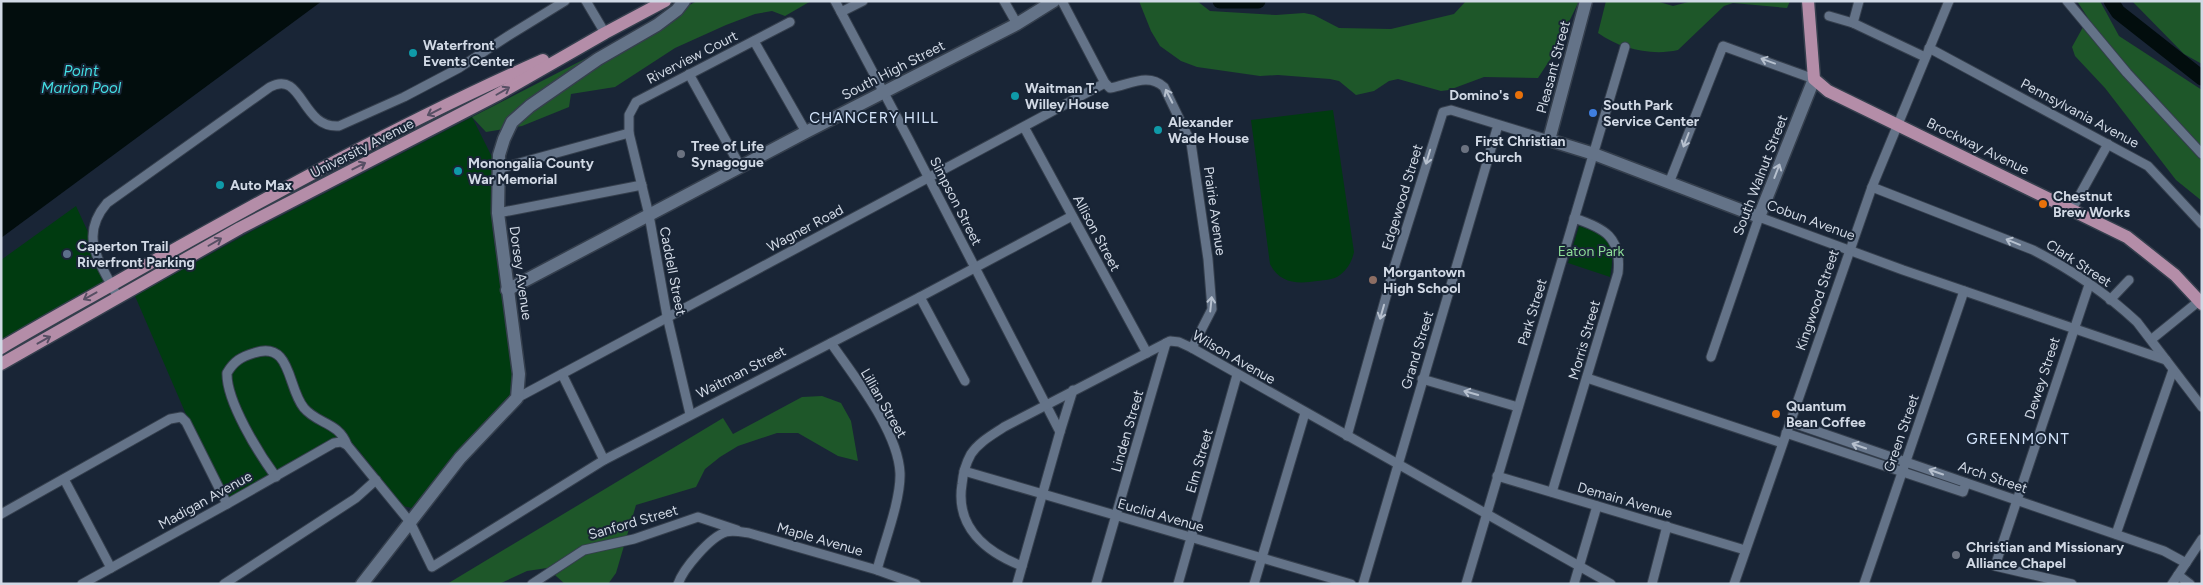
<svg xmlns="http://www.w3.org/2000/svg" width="2203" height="585" viewBox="0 0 2203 585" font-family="Figtree,sans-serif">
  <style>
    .green { fill: #003b10 }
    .forest { fill: #1e5729 }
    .water { fill: #020d0d }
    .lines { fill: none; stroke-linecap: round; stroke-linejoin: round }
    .river { stroke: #020d0d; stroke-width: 15 }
    .street-casing { stroke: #353f4d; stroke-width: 11 }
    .secondary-casing { stroke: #353f4d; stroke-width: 15 }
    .primary-casing { stroke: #353f4d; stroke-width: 15 }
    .street { stroke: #647388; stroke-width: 9 }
    .secondary { stroke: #647388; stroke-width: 12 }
    .primary { stroke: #b48da8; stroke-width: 12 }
    .oneway { stroke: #b6c0ce }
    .oneway2 { stroke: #574f64 }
    .culture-dot { fill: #0f9aa8; stroke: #192536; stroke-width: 2 }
    .food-dot { fill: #e8710a; stroke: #192536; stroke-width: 2 }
    .shop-dot { fill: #3f7fe0; stroke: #192536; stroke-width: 2 }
    .worship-dot { fill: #6b7280; stroke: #192536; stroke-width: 2 }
    .service-dot { fill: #5c6f8a; stroke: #192536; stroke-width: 2 }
    .education-dot { fill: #8d6e63; stroke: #192536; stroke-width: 2 }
    .labels { text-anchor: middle; stroke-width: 4; stroke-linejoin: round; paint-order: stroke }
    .poi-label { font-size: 14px; font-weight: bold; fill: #d1d9e5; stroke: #192536; text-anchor: start }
    .street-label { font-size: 14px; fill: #d1d9e5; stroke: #192536 }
    .park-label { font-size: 14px; fill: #8cdc96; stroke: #192536 }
    .water-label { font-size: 15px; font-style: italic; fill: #43dfe4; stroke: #192536 }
    .neighbourhood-label { font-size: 15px; letter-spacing: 1px; fill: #d5e6fd; stroke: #192536 }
  </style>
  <rect width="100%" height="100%" fill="#192536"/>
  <!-- green -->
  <g class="green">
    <path d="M1333 110 1354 252C1352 261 1348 269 1340 275 1333 280 1325 280 1317 281 1298 284 1280 284 1270 264L1251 120Z"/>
    <path d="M472 117 492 157V225L513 379V389L509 398 453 458 412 508 403 506 356 447C346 437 339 436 327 442L228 498 188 419 135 296 252 231Z"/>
    <path d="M76 206 112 284 1 348V260Z"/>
    <path d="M1579 226C1610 236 1616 245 1610 277L1568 263Z"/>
  </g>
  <!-- forest -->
  <g class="forest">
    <path d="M697 1H811L785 16 772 11 755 14 726 25 675 48 615 87 571 94 569 107 522 126 486 132 472 117Z"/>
    <path d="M1139 1H1197L1210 11 1276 15 1304 13 1314 15 1339 28 1391 29 1454 14 1466 1H1579L1553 55 1538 78 1484 77 1449 90 1441 91 1398 79 1389 81 1374 91 1356 95 1339 81 1330 79 1278 75 1260 76 1197 67 1181 61 1160 46 1151 31Z"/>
    <path d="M1606 1H1656L1673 6 1692 1H1790L1787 8 1733 3 1724 6 1678 50C1652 56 1620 49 1598 33Z"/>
    <path d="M2077 1H2100L2119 36 2202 90V201L2176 180 2105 88 2075 56 2072 47 2088 18Z"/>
    <path d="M2132 1H2202V64L2184 54Z"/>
    <path d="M822 396 841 403 851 421 858 461 838 456 798 433H777L738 446 720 457 705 469 696 487 636 505 616 573 608 584H565L547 568 527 571 499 584H447L723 418 733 434 802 397Z"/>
  </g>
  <!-- water -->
  <path class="water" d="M1 1H322L1 238Z"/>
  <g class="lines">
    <!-- river -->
    <g class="river">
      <path d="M1220 1H1258"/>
      <path d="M2111 1 2118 12 2202 78"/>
    </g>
    <!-- street casing -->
    <g class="street-casing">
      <g id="street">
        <path d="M586 1 605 33"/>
        <path d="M835 1 908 138 1060 432 1017 584"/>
        <path d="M1004 1 1017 24"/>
        <path d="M1062 1 1105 83 1110 88C1129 85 1148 72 1164 87L1191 143 1208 259 1212 309 1192 348"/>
        <path d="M2067 1 2127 73 2202 154"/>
        <path d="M841 12 863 1"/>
        <path d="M1829 16 1853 23 1925 57"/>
        <path d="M1853 23 1859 1"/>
        <path d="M754 41 806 132"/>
        <path d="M1929 48 2148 166 2202 224"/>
        <path d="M689 74 740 166"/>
        <path d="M1024 127 1147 353"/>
        <path d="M498 169 629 133"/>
        <path d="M1669 183 1723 46 1814 79"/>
        <path d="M1872 187 2033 250C2070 269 2107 294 2137 322L2202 407"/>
        <path d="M2072 209 2108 144"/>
        <path d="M498 213 642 185"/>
        <path d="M920 297 965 381"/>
        <path d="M118 298C102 264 77 238 107 203L270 87C303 69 301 129 339 126L404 97 459 68 508 36 565 1"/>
        <path d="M2110 300 2129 280"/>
        <path d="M2152 339 2199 301"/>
        <path d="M831 343C855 378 898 431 900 473 901 500 884 543 877 570"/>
        <path d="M1711 357 1759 217 1903 270 2166 360"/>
        <path d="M562 374 604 460"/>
        <path d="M1587 378 1782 443"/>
        <path d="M1422 379 1518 407"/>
        <path d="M517 398 1105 83"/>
        <path d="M690 414 667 316 649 215 629 133V115L636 102 790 22"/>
        <path d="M1790 422 2164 551 2186 563"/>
        <path d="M1060 432 1073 390"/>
        <path d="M1786 433 1963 492 1966 483"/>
        <path d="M1347 436 1394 268 1443 112 1451 110 1549 140"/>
        <path d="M964 471 1351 584"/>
        <path d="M1497 476 1745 550"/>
        <path d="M276 477C259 454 226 401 227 373 234 361 241 357 254 353 292 340 287 388 304 408 317 424 339 422 347 445"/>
        <path d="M64 479 111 568"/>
        <path d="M1552 492 1618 273C1622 237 1604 228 1574 218"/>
        <path d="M1 514 170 419 181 417 186 422 227 504"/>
        <path d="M2116 534 2173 370"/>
        <path d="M1022 566C986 552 955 527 962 484 963 473 966 463 971 454 979 442 992 435 1004 427L1170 341 1179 342 1192 348 1611 584"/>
        <path d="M2178 575 2190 584"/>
        <path d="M82 584 227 504 334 443 341 442 347 445 410 522 432 567 604 460 920 297 1072 216"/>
        <path d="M224 584 356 498 376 480"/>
        <path d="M532 584 584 550 634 539 698 517 737 530"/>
        <path d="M678 584C683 569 710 537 726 532 733 530 742 532 749 533L877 570 916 584"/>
        <path d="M1096 584 1166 343"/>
        <path d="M1178 584 1237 375"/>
        <path d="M1254 584 1305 413"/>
        <path d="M1363 584 1498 125"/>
        <path d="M1466 584 1625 47"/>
        <path d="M1574 584 1597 506"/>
        <path d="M1652 584 1667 526"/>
        <path d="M1734 584 1872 187 1949 1"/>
        <path d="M1864 584 1964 291"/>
        <path d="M2072 584 1995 566 2089 285"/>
        <path d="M2172 584 2202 539"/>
      </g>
    </g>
    <!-- secondary casing -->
    <g class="secondary-casing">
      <g id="secondary">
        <path d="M1586 1 1549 140 1594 154 1759 217 1814 79"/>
        <path d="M507 290 806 132 1017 24 1054 1"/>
        <path d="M362 584 460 458 517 398 519 374 498 213 499 155 504 139 512 122 530 106 598 59 657 25 677 10 684 1"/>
      </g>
    </g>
    <!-- primary casing -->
    <g class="primary-casing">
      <g id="primary">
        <path d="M1808 1 1814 79 1828 91 2127 237 2175 275 2202 304"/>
        <path d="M1 348C46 321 91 297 136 271 269 196 403 122 543 60"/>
        <path d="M1 364 240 228 497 95 605 33 665 1"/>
      </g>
    </g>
    <!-- street -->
    <use href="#street" class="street"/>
    <!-- secondary -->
    <use href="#secondary" class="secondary"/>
    <!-- primary -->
    <use href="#primary" class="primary"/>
  </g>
  <!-- one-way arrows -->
  <defs><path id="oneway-shaft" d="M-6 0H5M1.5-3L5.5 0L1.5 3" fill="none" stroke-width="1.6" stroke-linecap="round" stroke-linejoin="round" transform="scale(1.25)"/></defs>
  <g class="oneway">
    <use href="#oneway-shaft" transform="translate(1768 61) rotate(-160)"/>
    <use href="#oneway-shaft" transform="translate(1169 96) rotate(-117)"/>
    <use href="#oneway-shaft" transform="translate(1686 140) rotate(111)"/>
    <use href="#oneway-shaft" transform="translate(1428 157) rotate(107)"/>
    <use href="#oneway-shaft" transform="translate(1777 171) rotate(-69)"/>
    <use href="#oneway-shaft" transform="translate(2013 242) rotate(-158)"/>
    <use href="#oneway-shaft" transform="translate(1211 304) rotate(-84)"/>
    <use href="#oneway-shaft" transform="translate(1382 312) rotate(106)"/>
    <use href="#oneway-shaft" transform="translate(1471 393) rotate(-164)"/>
    <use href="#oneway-shaft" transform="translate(1859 446) rotate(-161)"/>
    <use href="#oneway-shaft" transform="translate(1936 472) rotate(-161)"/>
  </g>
  <g class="oneway2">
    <use href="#oneway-shaft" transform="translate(503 91) rotate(-30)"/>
    <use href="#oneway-shaft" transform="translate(434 112) rotate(153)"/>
    <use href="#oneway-shaft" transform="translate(359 166) rotate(-27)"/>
    <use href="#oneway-shaft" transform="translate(215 242) rotate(-30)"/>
    <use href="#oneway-shaft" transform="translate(90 296) rotate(151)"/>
    <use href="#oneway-shaft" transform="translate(44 340) rotate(-29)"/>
  </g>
  <!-- markers -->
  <g class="culture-dot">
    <circle cx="413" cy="53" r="5"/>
    <circle cx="1015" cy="96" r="5"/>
    <circle cx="1158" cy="130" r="5"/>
    <circle cx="458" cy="171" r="5"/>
    <circle cx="220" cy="185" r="5"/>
  </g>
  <g class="food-dot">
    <circle cx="1519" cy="95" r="5"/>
    <circle cx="2043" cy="204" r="5"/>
    <circle cx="1776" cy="414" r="5"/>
  </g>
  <circle class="shop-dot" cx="1593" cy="113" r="5"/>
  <g class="worship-dot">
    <circle cx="1465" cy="149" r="5"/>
    <circle cx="681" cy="154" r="5"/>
    <circle cx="1956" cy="555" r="5"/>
  </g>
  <circle class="service-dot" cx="67" cy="254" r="5"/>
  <circle class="education-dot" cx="1373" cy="280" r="5"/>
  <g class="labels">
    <!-- poi labels -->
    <g class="poi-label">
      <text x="423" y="50">Waterfront<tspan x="423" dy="16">Events Center</tspan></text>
      <text x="1025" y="93">Waitman T.<tspan x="1025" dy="16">Willey House</tspan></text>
      <text x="1509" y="100" text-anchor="end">Domino's</text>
      <text x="1603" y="110">South Park<tspan x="1603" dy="16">Service Center</tspan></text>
      <text x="1168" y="127">Alexander<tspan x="1168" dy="16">Wade House</tspan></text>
      <text x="1475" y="146">First Christian<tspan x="1475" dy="16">Church</tspan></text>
      <text x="691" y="151">Tree of Life<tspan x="691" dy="16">Synagogue</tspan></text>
      <text x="468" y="168">Monongalia County<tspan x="468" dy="16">War Memorial</tspan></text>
      <text x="230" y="190">Auto Max</text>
      <text x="2053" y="201">Chestnut<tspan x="2053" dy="16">Brew Works</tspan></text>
      <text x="77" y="251">Caperton Trail<tspan x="77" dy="16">Riverfront Parking</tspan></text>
      <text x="1383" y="277">Morgantown<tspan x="1383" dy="16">High School</tspan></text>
      <text x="1786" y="411">Quantum<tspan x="1786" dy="16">Bean Coffee</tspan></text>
      <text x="1966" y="552">Christian and Missionary<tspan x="1966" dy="16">Alliance Chapel</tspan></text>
    </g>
    <!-- street labels -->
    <g class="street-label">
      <text transform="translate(692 57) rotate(-27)" y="5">Riverview Court</text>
      <text transform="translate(1553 67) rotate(-75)" y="5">Pleasant Street</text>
      <text transform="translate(893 70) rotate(-27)" y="5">South High Street</text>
      <text transform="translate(2080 113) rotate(28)" y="5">Pennsylvania Avenue</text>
      <text transform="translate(1978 146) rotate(26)" y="5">Brockway Avenue</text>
      <text transform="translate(362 148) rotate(-27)" y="5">University Avenue</text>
      <text transform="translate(1760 175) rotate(-69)" y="5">South Walnut Street</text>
      <text transform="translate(1402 197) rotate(-73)" y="5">Edgewood Street</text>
      <text transform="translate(956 201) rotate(63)" y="5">Simpson Street</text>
      <text transform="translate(1215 211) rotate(82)" y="5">Prairie Avenue</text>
      <text transform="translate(1811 220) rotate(20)" y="5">Cobun Avenue</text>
      <text transform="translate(805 228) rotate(-28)" y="5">Wagner Road</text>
      <text transform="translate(1097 233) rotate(62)" y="5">Allison Street</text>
      <text transform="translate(2079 263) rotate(33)" y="5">Clark Street</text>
      <text transform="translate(673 271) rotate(79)" y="5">Caddell Street</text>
      <text transform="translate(521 273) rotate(82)" y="5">Dorsey Avenue</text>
      <text transform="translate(1817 300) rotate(-71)" y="5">Kingwood Street</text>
      <text transform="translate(1532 312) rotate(-73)" y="5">Park Street</text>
      <text transform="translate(1584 340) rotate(-74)" y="5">Morris Street</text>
      <text transform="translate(1417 350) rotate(-73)" y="5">Grand Street</text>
      <text transform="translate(1234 357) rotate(30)" y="5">Wilson Avenue</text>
      <text transform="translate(741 372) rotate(-27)" y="5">Waitman Street</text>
      <text transform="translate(2042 378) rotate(-72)" y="5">Dewey Street</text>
      <text transform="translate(884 403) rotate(60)" y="5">Lillian Street</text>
      <text transform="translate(1127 431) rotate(-74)" y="5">Linden Street</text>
      <text transform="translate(1901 433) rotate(-71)" y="5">Green Street</text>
      <text transform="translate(1199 461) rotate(-74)" y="5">Elm Street</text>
      <text transform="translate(1993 477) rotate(19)" y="5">Arch Street</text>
      <text transform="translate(205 500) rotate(-29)" y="5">Madigan Avenue</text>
      <text transform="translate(1625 500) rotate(16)" y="5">Demain Avenue</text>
      <text transform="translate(1161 515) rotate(16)" y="5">Euclid Avenue</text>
      <text transform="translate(633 522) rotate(-16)" y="5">Sanford Street</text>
      <text transform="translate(820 539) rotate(16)" y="5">Maple Avenue</text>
    </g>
    <!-- park labels -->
    <g class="park-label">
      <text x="1591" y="256">Eaton Park</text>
    </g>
    <!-- water labels -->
    <g class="water-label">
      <text x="81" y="76">Point<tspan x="81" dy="17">Marion Pool</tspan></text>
    </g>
    <!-- neighbourhood labels -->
    <g class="neighbourhood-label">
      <text x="874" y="123">CHANCERY HILL</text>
      <text x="2018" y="444">GREENMONT</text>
    </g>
  </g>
  <!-- border -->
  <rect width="2203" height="585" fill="none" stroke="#d1d9e5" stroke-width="5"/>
</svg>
